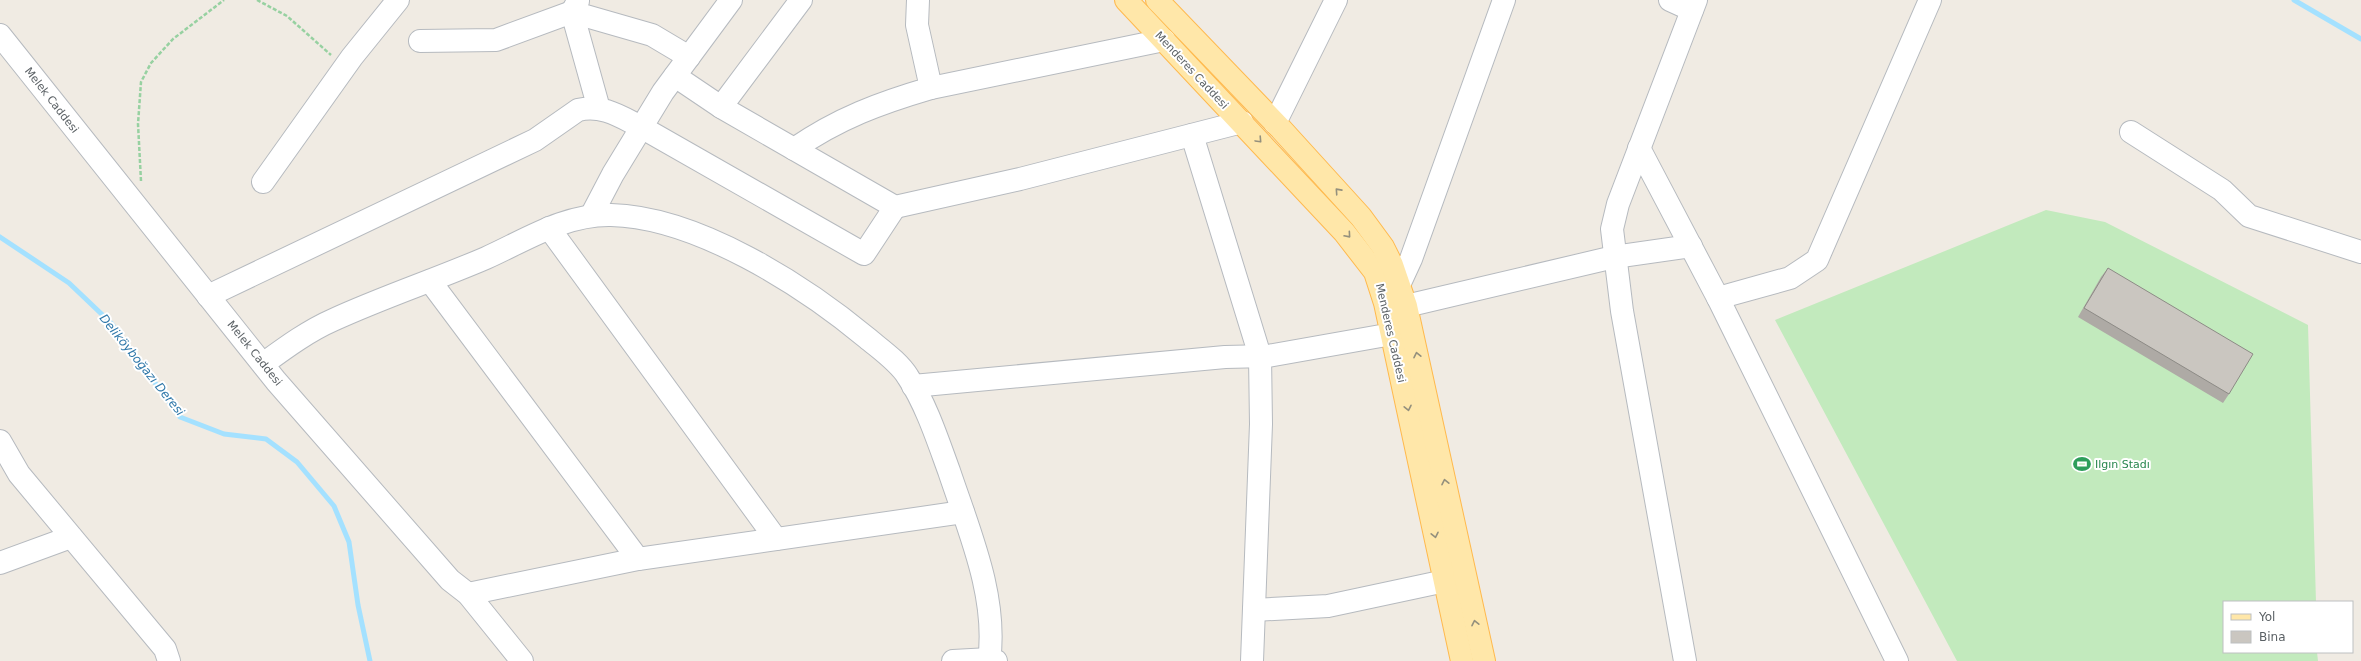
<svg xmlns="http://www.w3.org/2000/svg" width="2361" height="661" viewBox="0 0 2361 661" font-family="'DejaVu Sans',sans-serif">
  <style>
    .garden { fill: #c2eabd }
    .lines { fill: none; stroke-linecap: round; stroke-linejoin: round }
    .stream { stroke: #a4e1ff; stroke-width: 5 }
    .minor-casing { stroke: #b6babf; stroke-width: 24 }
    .major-casing { stroke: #ffb94d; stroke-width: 24 }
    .path { stroke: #97d1a1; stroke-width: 2.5; stroke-dasharray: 4 2; stroke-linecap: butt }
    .minor { stroke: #fff; stroke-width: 22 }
    .major { stroke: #ffe7a9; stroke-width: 22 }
    .wall { fill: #aeaaa5 }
    .building { fill: #cac6c0; stroke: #8d8b86 }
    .oneway { stroke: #94907d }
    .labels { text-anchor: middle; stroke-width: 4; stroke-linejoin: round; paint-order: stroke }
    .street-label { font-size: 11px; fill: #5b6165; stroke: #fff }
    .leisure-label { font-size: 11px; fill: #27864d; stroke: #fff; text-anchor: start }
    .water-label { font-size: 12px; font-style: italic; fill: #3179aa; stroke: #fff }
  </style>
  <rect width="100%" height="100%" fill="#f0ebe3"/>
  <!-- garden -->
  <path class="garden" d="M2046 210 2105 222 2308 325 2316 602H2224V652H2317L2318 661H1957L1775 320Z"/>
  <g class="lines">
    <!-- stream -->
    <g class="stream">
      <path d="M2294 0 2361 39"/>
      <path d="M0 237 69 283 111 323 180 417 224 434 266 439 297 462 334 506 349 542 358 605 370 661"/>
    </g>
    <!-- minor casing -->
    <g class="minor-casing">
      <g id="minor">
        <path d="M1670 0 1692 10"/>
        <path d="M578 1 572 12 599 109"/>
        <path d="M0 35 276 381 450 580 468 594 522 661"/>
        <path d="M420 41 496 40 572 12 652 35 689 57"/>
        <path d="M675 76 721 107 895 207 1020 179 1242 122"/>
        <path d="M931 88 1164 40"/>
        <path d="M721 107 801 0"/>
        <path d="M1275 123 1336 0"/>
        <path d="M2131 132 2222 190 2249 216 2361 252"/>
        <path d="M1192 135 1260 356 1261 424 1252 661"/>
        <path d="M1639 148 1718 298 1897 661"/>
        <path d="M794 149C839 118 880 103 931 88L917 25 918 0"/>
        <path d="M263 182 352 57 398 0"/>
        <path d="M591 216 613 174 663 92 731 0"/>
        <path d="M549 228 776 539"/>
        <path d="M430 281 638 559"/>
        <path d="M1399 285 1411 259 1504 0"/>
        <path d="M208 296 535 140 578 110C602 104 621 117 641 127L864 254 895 207"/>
        <path d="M1718 298 1790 278 1817 260 1930 0"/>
        <path d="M1406 306 1614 257 1691 246"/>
        <path d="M263 364C285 348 308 331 333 320 383 297 435 280 486 258 526 240 565 214 611 215 697 217 803 285 867 338 880 349 899 362 908 377 926 404 938 441 949 471 969 531 998 597 989 661"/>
        <path d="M913 386 1225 357 1268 356 1392 334"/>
        <path d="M0 441 19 474 165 649 169 661"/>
        <path d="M0 563 71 537"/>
        <path d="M468 594 638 559 963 512"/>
        <path d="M1254 610 1328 606 1445 581"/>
        <path d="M953 661 990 659 996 661"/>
        <path d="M1685 661 1622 311 1612 229 1618 204 1696 0"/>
      </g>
    </g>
    <!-- major casing -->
    <g class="major-casing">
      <g id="major">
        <path d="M1126 0 1344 232 1375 272 1385 303 1462 661"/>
        <path d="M1157 0 1281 129 1361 217 1383 247 1392 265 1406 306 1484 661"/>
      </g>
    </g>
    <!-- path -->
    <g class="path">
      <path d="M257 0 287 16 331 55"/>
      <path d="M141 181 138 124 141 82 151 63 173 39 224 0"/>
    </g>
    <!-- minor -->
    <use href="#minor" class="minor"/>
    <!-- major -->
    <use href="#major" class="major"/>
  </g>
  <!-- wall -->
  <path class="wall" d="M2108 268 2229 394 2223 403 2078 317 2101 277Z"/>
  <!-- building -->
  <path class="building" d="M2108 268 2253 354 2229 394 2084 308Z"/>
  <!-- one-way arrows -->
  <defs><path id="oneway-chevron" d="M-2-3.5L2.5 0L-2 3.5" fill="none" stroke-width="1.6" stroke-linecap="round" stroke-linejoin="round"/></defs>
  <g class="oneway">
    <use href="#oneway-chevron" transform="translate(1259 140) rotate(47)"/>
    <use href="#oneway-chevron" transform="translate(1338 191) rotate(-132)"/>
    <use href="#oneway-chevron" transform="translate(1348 235) rotate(49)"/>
    <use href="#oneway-chevron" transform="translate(1417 355) rotate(-102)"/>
    <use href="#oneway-chevron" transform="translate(1408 408) rotate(78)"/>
    <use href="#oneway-chevron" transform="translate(1445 482) rotate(-102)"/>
    <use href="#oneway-chevron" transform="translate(1435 535) rotate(78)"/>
    <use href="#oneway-chevron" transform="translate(1475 623) rotate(-102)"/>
  </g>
  <!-- icons -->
  <defs>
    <g id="stadium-bare" transform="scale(1.38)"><path d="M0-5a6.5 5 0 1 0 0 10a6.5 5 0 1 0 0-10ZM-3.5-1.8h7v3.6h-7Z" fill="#2e9e5b" stroke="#fff" stroke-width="2.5" paint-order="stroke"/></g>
  </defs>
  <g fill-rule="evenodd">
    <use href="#stadium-bare" x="2082" y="464"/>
  </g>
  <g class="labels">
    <!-- street labels -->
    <g class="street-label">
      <text transform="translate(1192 70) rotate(47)" y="4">Menderes Caddesi</text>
      <text transform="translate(52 100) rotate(52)" y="4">Melek Caddesi</text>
      <text transform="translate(1391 333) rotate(77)" y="4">Menderes Caddesi</text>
      <text transform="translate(255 353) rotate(51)" y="4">Melek Caddesi</text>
    </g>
    <!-- leisure labels -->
    <g class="leisure-label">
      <text x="2095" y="468">Ilgın Stadı</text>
    </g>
    <!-- water labels -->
    <g class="water-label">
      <text transform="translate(142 365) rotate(51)" y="4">Deliköyboğazı Deresi</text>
    </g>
  </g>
  <!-- legend -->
  <rect x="2223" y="601" width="130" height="52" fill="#ffffff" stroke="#bdc0c1"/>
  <rect x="2231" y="614" width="20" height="6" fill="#ffe7a9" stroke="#bdc0c1"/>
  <text x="2259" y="621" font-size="12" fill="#5b6165">Yol</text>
  <rect x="2231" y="631" width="20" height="12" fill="#cac6c0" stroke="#bdc0c1"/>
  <text x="2259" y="641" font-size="12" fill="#5b6165">Bina</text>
</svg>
